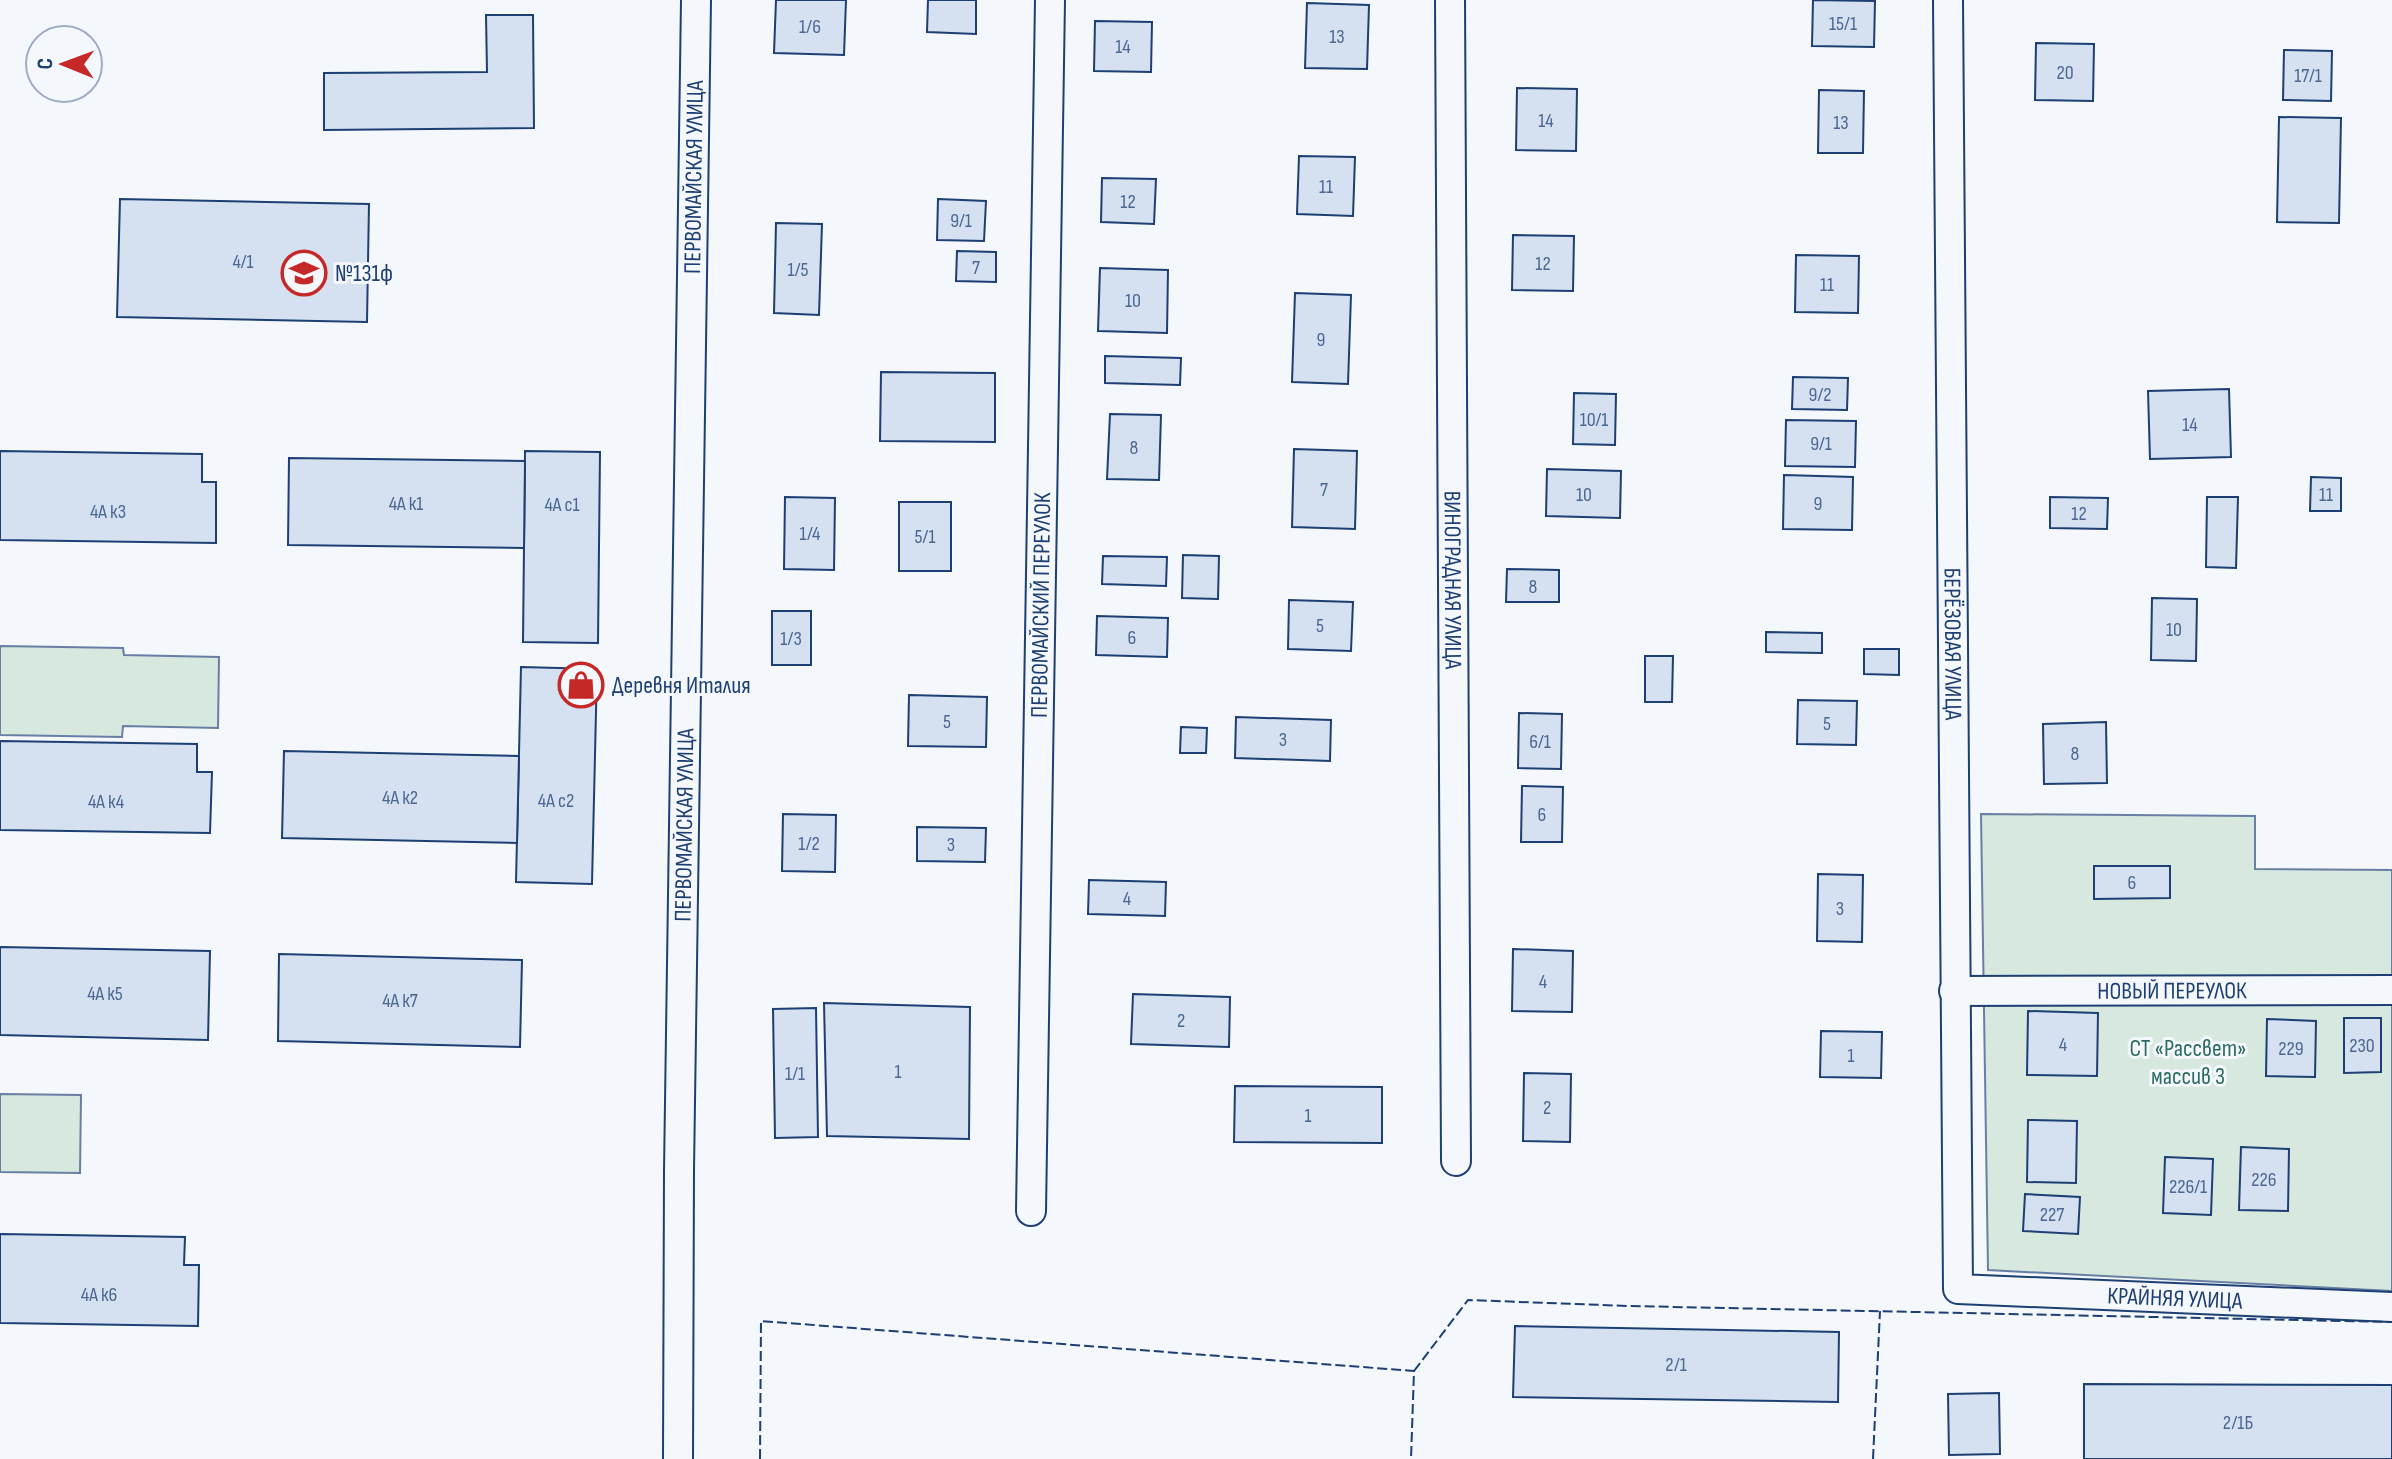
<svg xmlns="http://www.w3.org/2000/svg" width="2392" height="1459" viewBox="0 0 2392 1459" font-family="'Sofia Sans Condensed',sans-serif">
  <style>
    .green { fill: #d7e8df; stroke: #687fa3; stroke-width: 2 }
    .building { fill: #d5e0f0; stroke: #1d3f73; stroke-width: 2 }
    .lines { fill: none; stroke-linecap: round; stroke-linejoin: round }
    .street-casing { stroke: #1d3f73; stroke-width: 32 }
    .street { stroke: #f4f7fb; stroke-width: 28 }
    .fence { stroke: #1d3f73; stroke-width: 2; stroke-dasharray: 10 4; stroke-linecap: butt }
    .labels { text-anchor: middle; stroke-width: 6; stroke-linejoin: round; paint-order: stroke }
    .number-label { font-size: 20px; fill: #4b6792 }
    .street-label { font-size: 24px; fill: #1d3f73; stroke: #f4f7fb }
    .poi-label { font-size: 24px; fill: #1d3f73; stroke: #f4f7fb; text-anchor: start }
    .park-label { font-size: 24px; fill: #2c6c60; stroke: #f4f7fb }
  </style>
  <rect width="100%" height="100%" fill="#f4f7fb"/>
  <!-- green -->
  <g class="green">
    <path d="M0 646 123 648 124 655 219 657 218 728 123 726 122 737 0 735Z"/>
    <path d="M1981 814 2255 816V869L2392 870V1291L1988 1270Z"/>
    <path d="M0 1094 81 1095 80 1173 0 1172Z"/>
  </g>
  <!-- building -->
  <g class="building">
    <path d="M776 0H846L844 55 774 53Z"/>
    <path d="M928 0H976V34L927 32Z"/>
    <path d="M1813 0 1875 1 1874 47 1812 46Z"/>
    <path d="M1307 3 1369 5 1367 69 1305 68Z"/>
    <path d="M486 15H533L534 128 324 130V73L487 72Z"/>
    <path d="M1095 21 1152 22 1151 72 1094 71Z"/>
    <path d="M2036 43 2094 44 2093 101 2035 100Z"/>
    <path d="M2284 50 2332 51 2331 101 2283 100Z"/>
    <path d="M1517 88 1577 89 1576 151 1516 150Z"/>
    <path d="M1819 90 1864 91 1863 153H1818Z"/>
    <path d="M2279 117 2341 118 2339 223 2277 222Z"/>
    <path d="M1299 156 1355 157 1353 216 1297 214Z"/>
    <path d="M1102 178 1156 179 1154 224 1101 222Z"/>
    <path d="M120 199 369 204 367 322 117 317Z"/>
    <path d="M938 199 986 201 984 241 937 240Z"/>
    <path d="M776 223 822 224 819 315 774 313Z"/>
    <path d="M1513 235 1574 236 1573 291 1512 290Z"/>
    <path d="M957 251 996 252V282L956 281Z"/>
    <path d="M1796 255 1859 256 1858 313 1795 312Z"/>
    <path d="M1100 268 1168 270 1167 333 1098 331Z"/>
    <path d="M1295 293 1351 295 1348 384 1292 382Z"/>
    <path d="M1105 356 1181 358 1180 385 1105 383Z"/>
    <path d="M881 372 995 373V442L880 441Z"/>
    <path d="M1793 377 1848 378 1847 410 1792 409Z"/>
    <path d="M2229 389 2231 457 2150 459 2148 391Z"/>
    <path d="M1574 393 1616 394 1615 445 1573 444Z"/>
    <path d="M1110 414 1161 415 1159 480 1107 479Z"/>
    <path d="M1786 420 1856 421 1855 467 1785 466Z"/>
    <path d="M1294 449 1357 451 1355 529 1292 527Z"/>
    <path d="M0 451 202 454V482H216V543L0 540Z"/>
    <path d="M525 451 600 452 598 643 523 642Z"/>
    <path d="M289 458 525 461 524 548 288 545Z"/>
    <path d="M1547 469 1621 471 1620 518 1546 516Z"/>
    <path d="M1784 475 1853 477 1852 530 1783 529Z"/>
    <path d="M2311 477 2341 478V511H2310Z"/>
    <path d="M785 497 835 498 834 570 784 569Z"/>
    <path d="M2050 497 2108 498 2107 529 2050 528Z"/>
    <path d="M2207 497H2238L2236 568 2206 567Z"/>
    <rect x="899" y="502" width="52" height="69"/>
    <path d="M1183 555 1219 556 1218 599 1182 598Z"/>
    <path d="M1103 556 1167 557 1166 586 1102 584Z"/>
    <path d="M1507 569 1559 570V602H1506Z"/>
    <path d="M2152 598 2197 599 2196 661 2151 660Z"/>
    <path d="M1289 600 1353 602 1351 651 1288 649Z"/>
    <rect x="772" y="611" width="39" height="54"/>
    <path d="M1097 616 1168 618 1167 657 1096 655Z"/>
    <path d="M1766 632 1822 633V653L1766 652Z"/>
    <path d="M1864 649H1899V675L1864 674Z"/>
    <path d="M1645 656H1673L1672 702H1645Z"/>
    <path d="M521 667 597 669 592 884 516 882Z"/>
    <path d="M909 695 987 697 986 747 908 746Z"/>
    <path d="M1798 700 1857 701 1856 745 1797 744Z"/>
    <path d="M1519 713 1562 714 1561 769 1518 768Z"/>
    <path d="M1236 717 1331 720 1330 761 1235 758Z"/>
    <path d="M2106 722 2107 783 2044 784 2043 724Z"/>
    <path d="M1181 727 1207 728 1206 753H1180Z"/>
    <path d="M0 741 197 744V772H212L210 833 0 830Z"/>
    <path d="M284 751 519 756 517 843 282 838Z"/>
    <path d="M1522 786 1563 787 1562 842H1521Z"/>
    <path d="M783 814 836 815 835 872 782 871Z"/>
    <path d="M917 827 986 828 985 862 917 861Z"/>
    <path d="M2094 866H2170V898L2094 899Z"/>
    <path d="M1818 874 1863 875 1862 942 1817 941Z"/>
    <path d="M1089 880 1166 882 1165 916 1088 914Z"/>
    <path d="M0 947 210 951 208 1040 0 1035Z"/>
    <path d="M1513 949 1573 951 1572 1012 1512 1011Z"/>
    <path d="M279 954 522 960 520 1047 278 1041Z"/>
    <path d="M1133 994 1230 997 1229 1047 1131 1044Z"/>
    <path d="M824 1003 970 1007 969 1139 827 1136Z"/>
    <path d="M816 1008 818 1137 775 1138 773 1009Z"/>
    <path d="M2028 1011 2098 1013 2097 1076 2027 1075Z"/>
    <path d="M2344 1018H2381V1072L2344 1073Z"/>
    <path d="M2267 1019 2316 1021 2315 1077 2266 1076Z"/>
    <path d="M1821 1031 1882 1032 1881 1078 1820 1077Z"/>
    <path d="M1524 1073 1571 1074 1570 1142 1523 1141Z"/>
    <path d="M1235 1086 1382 1087V1143L1234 1142Z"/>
    <path d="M2028 1120 2077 1121 2076 1183 2027 1182Z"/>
    <path d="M2241 1147 2289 1149 2288 1211 2239 1210Z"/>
    <path d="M2165 1157 2213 1159 2211 1215 2163 1213Z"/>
    <path d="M2025 1194 2080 1197 2078 1234 2023 1231Z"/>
    <path d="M0 1234 185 1237 184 1265H199L198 1326 0 1323Z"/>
    <path d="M1515 1326 1839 1332 1838 1402 1513 1397Z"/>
    <path d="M2084 1384 2392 1385V1459H2084Z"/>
    <path d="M1999 1393 2000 1454 1949 1455 1948 1394Z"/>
  </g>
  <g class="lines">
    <!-- street casing -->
    <g class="street-casing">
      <g id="street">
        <path id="s1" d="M1450 0 1456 1161"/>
        <path id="s2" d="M1948 0 1958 1289 2392 1307"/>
        <path id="s3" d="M1954 991 2392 990"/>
        <path id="s4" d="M1031 1211 1050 0"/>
        <path id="s5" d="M678 1459 679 1171 696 0"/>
      </g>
    </g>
    <!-- street -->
    <use href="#street" class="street"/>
    <!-- fence -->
    <g class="fence">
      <path d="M1414 1371 1468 1300 1629 1306 2392 1322"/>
      <path d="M760 1459 761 1321 1414 1371 1411 1459"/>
      <path d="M1873 1459 1880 1311"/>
    </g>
  </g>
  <!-- icons -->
  <defs>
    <g id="school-ring" transform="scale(2.3)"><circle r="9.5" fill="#f4f7fb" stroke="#c62828" stroke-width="1.5"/><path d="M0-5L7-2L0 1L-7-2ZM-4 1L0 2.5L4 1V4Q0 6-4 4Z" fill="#c62828"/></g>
    <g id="shop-ring" transform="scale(2.3)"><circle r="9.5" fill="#f4f7fb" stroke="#c62828" stroke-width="1.5"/><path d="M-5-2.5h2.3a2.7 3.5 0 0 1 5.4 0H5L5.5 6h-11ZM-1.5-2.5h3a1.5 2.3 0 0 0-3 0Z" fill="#c62828"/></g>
  </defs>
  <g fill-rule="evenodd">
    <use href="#school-ring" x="304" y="273"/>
    <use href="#shop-ring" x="581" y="685"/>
  </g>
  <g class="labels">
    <!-- number labels -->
    <g class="number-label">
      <text x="1843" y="30">15/1</text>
      <text x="810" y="33">1/6</text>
      <text x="1337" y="43">13</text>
      <text x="1123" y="53">14</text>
      <text x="2065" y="79">20</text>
      <text x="2308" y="82">17/1</text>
      <text x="1546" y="127">14</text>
      <text x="1841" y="129">13</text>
      <text x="1326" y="193">11</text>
      <text x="1128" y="208">12</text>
      <text x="961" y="227">9/1</text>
      <text x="243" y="268">4/1</text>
      <text x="1543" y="270">12</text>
      <text x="976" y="274">7</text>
      <text x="798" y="276">1/5</text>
      <text x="1827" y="291">11</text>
      <text x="1133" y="307">10</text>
      <text x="1321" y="346">9</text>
      <text x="1820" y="401">9/2</text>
      <text x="1594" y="426">10/1</text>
      <text x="2190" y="431">14</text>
      <text x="1821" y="450">9/1</text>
      <text x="1134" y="454">8</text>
      <text x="1324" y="496">7</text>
      <text x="1584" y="501">10</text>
      <text x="2326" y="501">11</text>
      <text x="406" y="510">4А к1</text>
      <text x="1818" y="510">9</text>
      <text x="562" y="511">4А с1</text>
      <text x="108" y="518">4А к3</text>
      <text x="2079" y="520">12</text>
      <text x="810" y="540">1/4</text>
      <text x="925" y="543">5/1</text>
      <text x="1533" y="593">8</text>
      <text x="1320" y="632">5</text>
      <text x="2174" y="636">10</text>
      <text x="1132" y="644">6</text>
      <text x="791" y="645">1/3</text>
      <text x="947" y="728">5</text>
      <text x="1827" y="730">5</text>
      <text x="1283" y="746">3</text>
      <text x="1540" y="748">6/1</text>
      <text x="2075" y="760">8</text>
      <text x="400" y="804">4А к2</text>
      <text x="556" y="807">4А с2</text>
      <text x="106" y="808">4А к4</text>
      <text x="1542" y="821">6</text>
      <text x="809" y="850">1/2</text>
      <text x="951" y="851">3</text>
      <text x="2132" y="889">6</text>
      <text x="1127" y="905">4</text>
      <text x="1840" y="915">3</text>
      <text x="1543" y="988">4</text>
      <text x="105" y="1000">4А к5</text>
      <text x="400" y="1007">4А к7</text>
      <text x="1181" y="1027">2</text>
      <text x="2063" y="1051">4</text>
      <text x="2362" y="1052">230</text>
      <text x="2291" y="1055">229</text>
      <text x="1851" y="1062">1</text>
      <text x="898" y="1078">1</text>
      <text x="795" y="1080">1/1</text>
      <text x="1547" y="1114">2</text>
      <text x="1308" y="1122">1</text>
      <text x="2264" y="1186">226</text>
      <text x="2188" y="1193">226/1</text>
      <text x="2052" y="1221">227</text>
      <text x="99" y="1301">4А к6</text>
      <text x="1676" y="1371">2/1</text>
      <text x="2238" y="1429">2/1Б</text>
    </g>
    <!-- street labels -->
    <g class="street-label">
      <text dy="8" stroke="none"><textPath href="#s5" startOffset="1282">ПЕРВОМАЙСКАЯ УЛИЦА</textPath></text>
      <text dy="8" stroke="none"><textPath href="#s1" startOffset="580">ВИНОГРАДНАЯ УЛИЦА</textPath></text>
      <text dy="8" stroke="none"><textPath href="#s4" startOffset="606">ПЕРВОМАЙСКИЙ ПЕРЕУЛОК</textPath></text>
      <text dy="8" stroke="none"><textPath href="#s2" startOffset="644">БЕРЁЗОВАЯ УЛИЦА</textPath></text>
      <text dy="8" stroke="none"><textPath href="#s5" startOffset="634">ПЕРВОМАЙСКАЯ УЛИЦА</textPath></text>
      <text dy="8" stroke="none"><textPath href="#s3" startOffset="218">НОВЫЙ ПЕРЕУЛОК</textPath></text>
      <text dy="8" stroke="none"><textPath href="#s2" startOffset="1506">КРАЙНЯЯ УЛИЦА</textPath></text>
    </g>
    <!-- poi labels -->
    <g class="poi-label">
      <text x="335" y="281">№131ф</text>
      <text x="612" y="693">Деревня Италия</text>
    </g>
    <!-- park labels -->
    <g class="park-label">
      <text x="2188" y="1056">СТ «Рассвет»<tspan x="2188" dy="28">массив 3</tspan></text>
    </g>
  </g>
  <!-- north arrow -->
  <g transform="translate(64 64) rotate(271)"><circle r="38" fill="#f4f7fb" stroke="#9eadc5" stroke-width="2"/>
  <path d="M0-6L14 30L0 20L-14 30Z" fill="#c62828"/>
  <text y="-12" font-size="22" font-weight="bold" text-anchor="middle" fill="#1d3f73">С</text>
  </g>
</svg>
